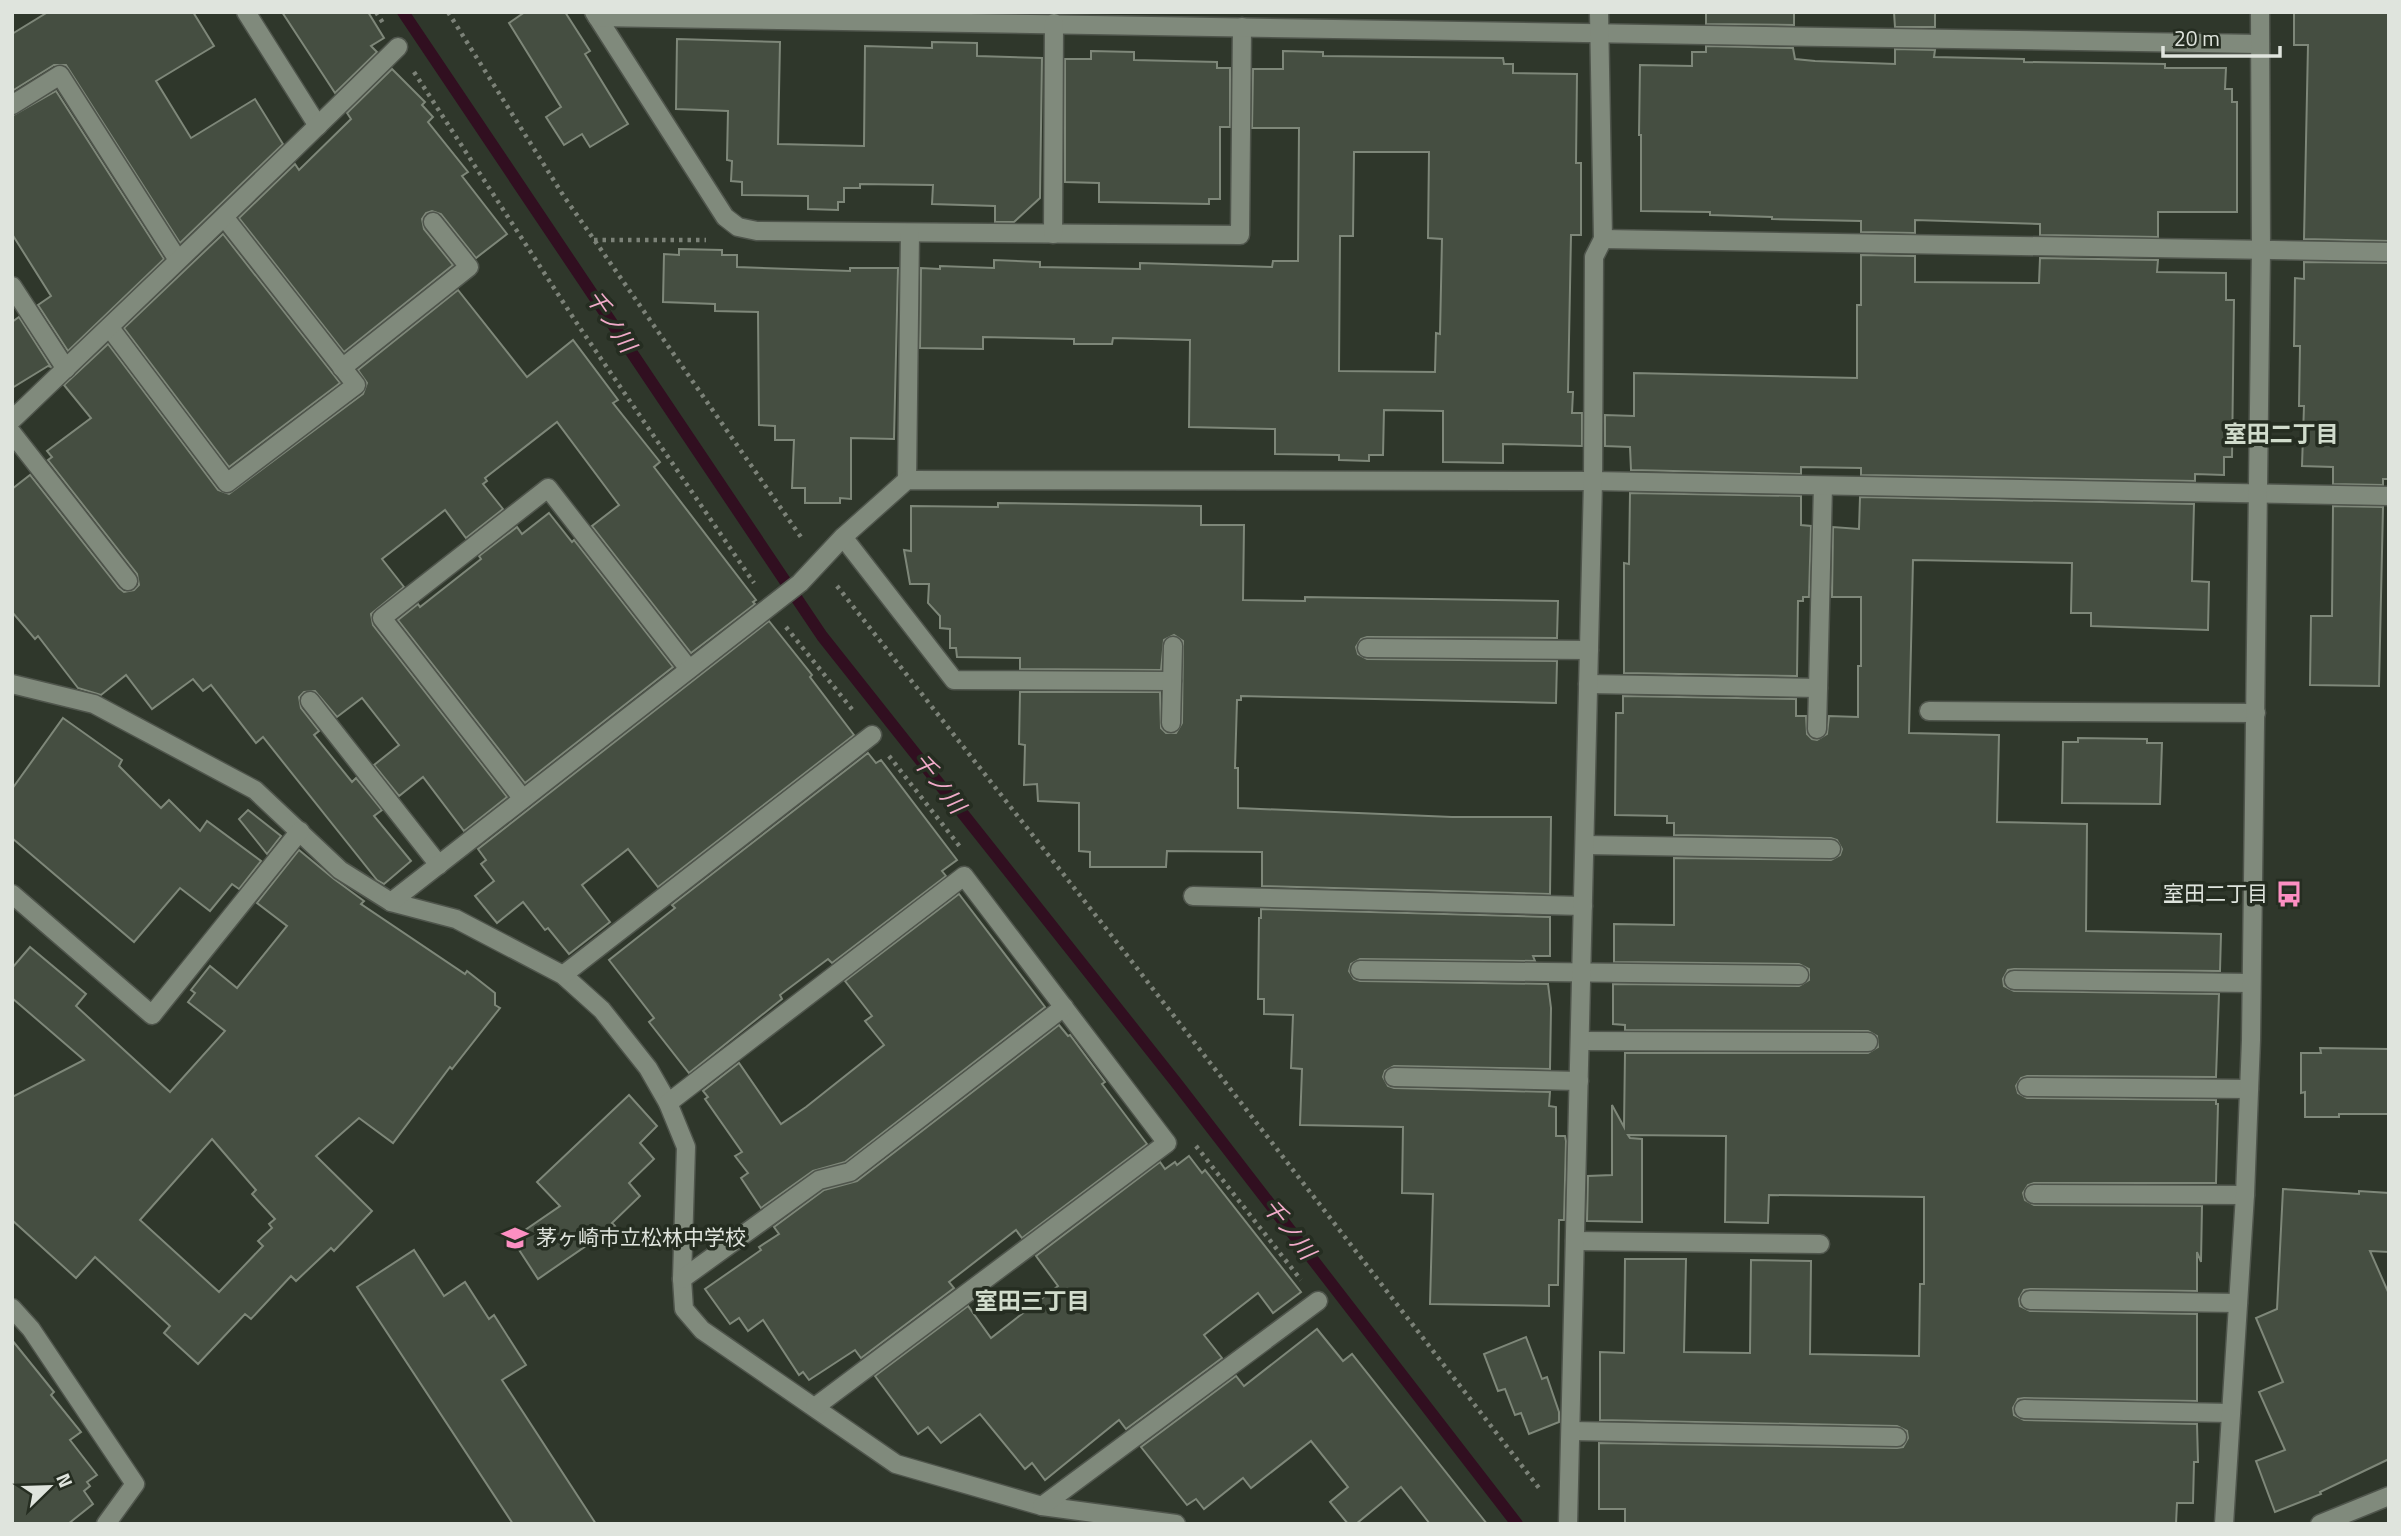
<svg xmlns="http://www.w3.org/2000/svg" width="2401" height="1536" viewBox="0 0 2401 1536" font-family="'Titillium Web','Noto Sans JP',sans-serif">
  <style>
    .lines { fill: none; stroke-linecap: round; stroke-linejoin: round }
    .stream { stroke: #310f20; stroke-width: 12 }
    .building { fill: #454e41; stroke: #7e8779; stroke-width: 2; fill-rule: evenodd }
    .minor-casing { stroke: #4f554c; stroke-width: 21 }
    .path { stroke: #7c8278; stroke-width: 4.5; stroke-dasharray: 3.5 5; stroke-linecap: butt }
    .minor { stroke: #808a7c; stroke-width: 18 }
    .labels { text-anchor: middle; stroke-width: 7; stroke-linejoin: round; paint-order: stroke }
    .poi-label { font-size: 21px; fill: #dfe4dd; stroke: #252d21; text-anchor: end }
    .water-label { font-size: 23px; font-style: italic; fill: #f0aac8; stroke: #252d21 }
    .neighbourhood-label { font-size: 23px; font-weight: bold; fill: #d1dccc; stroke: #252d21 }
  </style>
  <rect width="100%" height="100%" fill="#2f372b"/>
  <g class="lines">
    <!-- stream -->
    <path class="stream" d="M403 12 822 636 1178 1085 1517 1524"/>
  </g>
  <!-- building -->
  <g class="building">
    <path d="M48 12H193L214 46 156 81 191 138 255 99 283 144 180 243 66 65H54L12 91V34Z"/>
    <path d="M282 12H368L384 38 371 46 377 52 335 93Z"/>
    <path d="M525 12H565L590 51 585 54 628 124 590 147 582 134 564 145 546 117 561 107 509 23Z"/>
    <path d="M1706 12H1794V25L1706 24Z"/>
    <path d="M1894 12H1935V27H1895Z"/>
    <path d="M2294 12H2389V241L2304 239 2308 45H2294Z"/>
    <path d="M677 39 780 42 778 144 864 146 865 46 932 48V42L977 43V56L1042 58 1040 198 1014 222H995V206L932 204 933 185 860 184V188H844V202H838V210L808 209V196L742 195V182L731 181 732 161 727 160 728 111 676 109Z"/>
    <path d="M1706 46 1793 48 1795 59 1815 61 1895 64V49L1935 50 1934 57 2024 59V62L2165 64V68H2226L2225 89H2232V102H2237V212H2158V237L2040 235V224L1915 220V233L1861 232V221L1772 219V217L1710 215V212L1641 211V135H1639L1640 65 1692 66V52H1706Z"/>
    <path d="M1091 51 1134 52V60L1217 62V68H1230V127H1220V199H1209V204L1099 202V183L1065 182V59H1091Z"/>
    <path d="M1283 51 1323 52V56L1503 58 1504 64H1513V73L1577 74 1576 163H1581V235H1571L1568 392H1573L1572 413H1582V446L1503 444V463L1443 462V411L1384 410 1383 455H1369V461L1339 460V455L1275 454V429L1189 427 1190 340 1113 338 1112 344H1074V339L983 337V349L920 348 921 268 940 269V266L994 268V260L1040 262V267L1140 269V263L1272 267 1273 261H1298L1299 128H1252L1253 69H1283ZM1354 152H1429L1428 238 1442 239 1440 334 1436 333 1435 372 1339 371 1340 236H1353Z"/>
    <path d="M392 69 425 102 422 105 433 117 428 122 468 172 462 176 507 234 476 258 441 214 432 211 426 213 422 219 424 229 453 265 344 352 239 218 295 164 299 170 351 119 347 113Z"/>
    <path d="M56 91 164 259 68 351 38 305 51 296 12 234V116Z"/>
    <path d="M223 234 340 383 229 467 124 328Z"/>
    <path d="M679 249 722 250V255H737V267L850 271V268H898L894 439 851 438V499L840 498V503H805V488H792L794 440H775V426L759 425 758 312 715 311V304L663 302 664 254 679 255Z"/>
    <path d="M1861 255 1915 256V282L2039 283 2040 258 2158 260 2157 272 2226 273V300H2234L2232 457H2224V475L2195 474V481L1861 475V468L1801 467V474L1631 470 1630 447 1605 446V415L1634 416V373L1857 378V305H1861Z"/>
    <path d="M2304 262 2389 263V479H2383V485L2333 484V467L2302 466 2304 406H2299L2300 346H2294L2295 278 2304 279Z"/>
    <path d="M458 290 527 377 573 340 618 400 613 403 660 462 654 467 756 600 753 602 755 604 691 653 592 526 619 505 557 422 485 478 487 481 483 484 503 509 466 538 445 510 382 559 404 587 371 614 373 625 507 797 464 831 423 777 399 796 374 765 399 745 362 698 337 717 315 691 304 692 299 697 301 708 319 731 314 735 352 782 356 778 382 810 374 816 411 861 384 884 377 880 263 737 256 743 211 685 203 691 193 679 152 709 126 675 101 695 78 688 38 636 35 639 12 612V489L30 475 119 588 124 592 134 590 139 585 137 574 48 460 52 457 47 451 91 418 64 385 108 344 218 490 229 494 363 394 367 383 358 370Z"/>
    <path d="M19 317 51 367 48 366 12 388V322Z"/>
    <path d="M1630 493 1801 496V525L1811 526 1809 597H1803V601H1798L1797 676 1624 673V563L1629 564Z"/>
    <path d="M1860 497 2194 504 2192 581 2209 582 2208 630 2091 626V613H2071L2072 563 1913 560 1909 733 1999 735 1997 822 2087 824 2086 931 2221 934 2220 971 2014 969 2008 970 2003 979 2004 986 2014 991 2219 994 2216 1077 2027 1076 2021 1078 2016 1086 2018 1093 2027 1098 2216 1100V1104H2218L2216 1183H2034L2028 1185 2023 1193 2025 1200 2034 1205 2202 1206 2201 1262 2197 1252V1291L2030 1289 2024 1290 2019 1299 2020 1306 2030 1311 2197 1314V1401L2024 1398 2018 1399 2013 1408 2014 1415 2024 1420 2197 1424 2198 1462H2194L2193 1503H2177L2176 1524H1625V1509H1599V1443L1897 1448 1903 1447 1908 1438 1907 1431 1897 1426 1600 1420V1352L1624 1353 1625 1259H1686L1684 1352 1750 1353 1751 1260 1811 1261 1810 1354 1919 1356 1920 1284H1924V1197L1769 1195 1768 1223 1725 1222 1726 1136 1628 1135 1630 1138 1642 1139V1222L1587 1221 1588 1176 1612 1175V1105L1624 1127 1625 1053H1868L1878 1047 1877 1036 1868 1031 1625 1030V1025L1613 1024V984L1799 986 1809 980V969L1799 964 1614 962V924L1674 925V858L1831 860 1840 855 1842 849 1837 840 1831 838 1674 835V823H1667V816L1615 815 1616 713H1623V696L1796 699V716H1806L1807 734 1812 739 1817 740 1827 734 1829 716 1858 717V666H1861V597H1832L1833 527 1859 529Z"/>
    <path d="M998 503 1201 506V525H1244L1243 600 1305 601V597L1558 601 1557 638 1367 637 1361 639 1356 647 1358 654 1367 659 1557 661 1556 703 1241 696V700H1237L1235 768H1238V808L1452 817H1551L1550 894 1262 886V852L1167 851 1166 867H1090V852L1079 851V803L1038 801 1037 784 1024 785 1025 745 1019 744 1020 692H1160L1161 728 1166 733H1176L1182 723 1183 641 1174 635 1164 640 1161 670 1020 669V658L957 657 956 648H950V629L940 628V616L928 603 929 584H910L904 550 911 551V506L998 507Z"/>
    <path d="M2333 506 2383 507 2379 686 2310 685 2311 616H2332Z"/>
    <path d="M549 513 572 542 574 540 673 667 525 783 398 620 418 604 420 607 481 559 479 556 517 527 522 534Z"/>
    <path d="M769 621 812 675 810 677 854 735 658 887 628 849 582 885 610 922 569 954 548 928 545 930 523 902 497 923 475 896 494 881 481 864 486 860 478 849Z"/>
    <path d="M63 718 122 760 119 766 161 808 169 800 200 831 207 821 261 861 239 889 232 884 210 911 180 888 134 942 12 838V789Z"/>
    <path d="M2078 738 2147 739V743H2162L2160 804 2062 803 2063 742H2078Z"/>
    <path d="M868 753 876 763 881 760 957 860 942 871 946 876 832 963 828 959 780 995 782 999 689 1073 649 1022 654 1018 609 960 675 908 672 905Z"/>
    <path d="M248 810 281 836 267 854 239 819Z"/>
    <path d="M299 850 334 879 364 901 361 904 465 974 467 971 495 993V1005L500 1008 452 1069 450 1067 393 1143 359 1118 316 1156 372 1211 334 1251 331 1248 296 1281 291 1276 251 1319 245 1314 198 1364 164 1333 170 1326 95 1257 76 1278 12 1220V1097L84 1060 12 998V968L30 947 86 994 76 1006 170 1092 225 1031 188 1002 195 993 191 990 210 966 237 988 287 926 257 903ZM212 1139 256 1190 252 1194 275 1219 269 1224 272 1228 258 1241 263 1246 219 1292 140 1220Z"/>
    <path d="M959 894 1045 1007 845 1162 813 1171 761 1208 741 1178 748 1173 735 1156 742 1152 705 1099 708 1097 703 1091 739 1063 781 1124 806 1107 884 1045 865 1021 872 1016 845 981Z"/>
    <path d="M1261 909 1550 917V956H1533L1535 961 1360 959 1351 964 1349 971 1354 979 1360 981 1548 984 1551 1008 1550 1069 1394 1066 1385 1071 1383 1077 1388 1086 1394 1088 1550 1092 1549 1106 1556 1107V1136H1565L1566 1141 1564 1220H1559L1558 1285H1549V1306L1430 1304 1433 1194 1402 1193 1403 1127 1300 1125 1302 1069 1291 1068 1293 1015 1264 1014V999H1258L1259 918H1261Z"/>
    <path d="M1059 1025 1068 1036 1070 1035 1105 1082 1102 1084 1147 1144 1022 1238 1016 1230 949 1282 954 1288 861 1358 855 1350 809 1380 803 1372 799 1375 763 1320 748 1331 739 1318 730 1324 705 1289 761 1250 759 1247 779 1234 774 1227 824 1190 857 1181Z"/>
    <path d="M2320 1048 2389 1049V1114H2339V1117H2305V1092L2301 1093V1053H2321Z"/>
    <path d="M629 1095 657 1126 640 1143 654 1159 629 1183 640 1196 612 1223 615 1226 538 1279 512 1239 560 1206 537 1182Z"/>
    <path d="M1189 1156 1202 1173 1205 1170 1301 1292 1273 1313 1258 1293 1204 1335 1222 1358 1126 1429 1119 1420 1045 1480 1032 1463 1025 1469 980 1414 941 1443 928 1427 918 1434 875 1376 968 1306 991 1338 1058 1286 1036 1256 1160 1162 1165 1169 1175 1162 1177 1165Z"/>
    <path d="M2283 1189 2359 1194V1191L2389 1193V1252L2370 1251 2389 1294V1459L2320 1492 2321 1494 2275 1512 2256 1461 2285 1450 2259 1392 2283 1382 2256 1318 2277 1309Z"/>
    <path d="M414 1250 444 1296 465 1282 489 1319 494 1315 526 1365 502 1380 596 1524H513L357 1287Z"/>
    <path d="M1317 1329 1343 1361 1352 1354 1487 1524H1430L1401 1487 1356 1524H1348L1330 1502 1348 1487 1311 1441 1251 1488 1243 1478 1204 1509 1196 1499 1187 1505 1141 1447 1236 1376 1244 1386Z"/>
    <path d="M1526 1337 1542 1379 1547 1377 1559 1412V1422L1529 1434 1521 1413 1515 1415 1505 1389 1498 1391 1484 1354Z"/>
    <path d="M12 1340 54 1392 51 1395 81 1432 70 1440 97 1475 87 1482 90 1486 84 1491 93 1504 68 1524H12Z"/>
  </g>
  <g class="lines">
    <!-- minor casing -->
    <g class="minor-casing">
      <g id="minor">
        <path d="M246 12 318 126"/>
        <path d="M594 12 725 217 738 227 757 231 1240 235 1242 27"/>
        <path d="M597 17 2260 44"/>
        <path d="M12 105 60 75 178 260"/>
        <path d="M1053 234 1054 23"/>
        <path d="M1603 239 2389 252"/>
        <path d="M12 286 66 369"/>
        <path d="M110 328 227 483 356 385 225 218"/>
        <path d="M342 368 469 267 433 222"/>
        <path d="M12 420C141 296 271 173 398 47"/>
        <path d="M12 433 128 581"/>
        <path d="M907 480 910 233"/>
        <path d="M843 537 954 680 1172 681"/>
        <path d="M1367 648 1589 650"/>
        <path d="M12 684 94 704 255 790 340 870 391 902 456 919 563 975 602 1010 648 1068 668 1103 686 1147 682 1279 684 1309 702 1330 896 1464 1042 1506 1176 1524"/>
        <path d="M1588 684 1818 688"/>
        <path d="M310 701 439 865"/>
        <path d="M1929 711 2256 713"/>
        <path d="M1171 723 1173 646"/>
        <path d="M1817 729 1823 486"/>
        <path d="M523 799 382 618 548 488 689 669"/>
        <path d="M1585 845 1831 849"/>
        <path d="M12 894 152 1015 300 831"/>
        <path d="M1193 896 1583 906"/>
        <path d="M391 902 800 583 843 537 907 480 1593 481 2389 496"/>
        <path d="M1360 970 1799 975"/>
        <path d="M563 975 872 735"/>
        <path d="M2014 980 2251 983"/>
        <path d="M1580 1041 1868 1042"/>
        <path d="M1394 1077 1579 1081"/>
        <path d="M2027 1087 2249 1089"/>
        <path d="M668 1103 964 876 1167 1143 815 1407"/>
        <path d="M2034 1194 2245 1195"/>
        <path d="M1575 1241 1820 1244"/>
        <path d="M682 1279 819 1180 850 1172 1064 1007"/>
        <path d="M2030 1300 2238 1303"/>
        <path d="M12 1308 31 1329 135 1484 106 1524"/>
        <path d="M2024 1409 2231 1413"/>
        <path d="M1571 1431 1897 1437"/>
        <path d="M1042 1506 1318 1301"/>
        <path d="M1568 1524 1593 481 1594 257 1603 239 1599 12"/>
        <path d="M2224 1524 2245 1195 2251 1040 2261 249 2260 12"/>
        <path d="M2320 1524 2389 1496"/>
      </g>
    </g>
    <!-- path -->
    <g class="path">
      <path d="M376 12 383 23"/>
      <path d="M448 12 563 195 803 540"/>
      <path d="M414 72 576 322 754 583"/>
      <path d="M594 240H706"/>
      <path d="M837 586 1119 945 1539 1488"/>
      <path d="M786 627 855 713"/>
      <path d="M889 756 961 848"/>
      <path d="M1196 1146 1301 1280"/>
    </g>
    <!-- minor -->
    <use href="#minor" class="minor"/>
  </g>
  <!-- icons -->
  <defs>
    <g id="bus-bare" transform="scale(2.1)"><path d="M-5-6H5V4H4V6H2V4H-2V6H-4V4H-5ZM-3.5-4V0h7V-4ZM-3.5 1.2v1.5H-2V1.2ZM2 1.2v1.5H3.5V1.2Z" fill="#fc8fc2" stroke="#252d21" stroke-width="2.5" paint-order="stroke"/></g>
    <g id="school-bare" transform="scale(2.1)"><path d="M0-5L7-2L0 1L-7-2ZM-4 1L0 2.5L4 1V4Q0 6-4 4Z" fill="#fc8fc2" stroke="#252d21" stroke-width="2.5" paint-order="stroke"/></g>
  </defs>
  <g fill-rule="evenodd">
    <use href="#bus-bare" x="2289" y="894"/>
    <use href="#school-bare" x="515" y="1238"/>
  </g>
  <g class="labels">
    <!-- poi labels -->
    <g class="poi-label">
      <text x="2268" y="901">室田二丁目</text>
      <text x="536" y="1245" text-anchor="start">茅ヶ崎市立松林中学校</text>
    </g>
    <!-- water labels -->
    <g class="water-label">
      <text transform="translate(611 321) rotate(56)" y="8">千ノ川</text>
      <text transform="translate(939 783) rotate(52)" y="8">千ノ川</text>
      <text transform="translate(1289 1229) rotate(52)" y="8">千ノ川</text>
    </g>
    <!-- neighbourhood labels -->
    <g class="neighbourhood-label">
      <text x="2281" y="442">室田二丁目</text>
      <text x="1032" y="1309">室田三丁目</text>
    </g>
  </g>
  <!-- border -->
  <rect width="2401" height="1536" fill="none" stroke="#dfe4dd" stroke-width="28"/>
  <!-- north arrow -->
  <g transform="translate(49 1487) rotate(67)" stroke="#252d21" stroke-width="5" paint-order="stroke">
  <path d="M0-5L12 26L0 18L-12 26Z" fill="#dfe4dd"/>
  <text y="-10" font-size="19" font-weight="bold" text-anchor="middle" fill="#dfe4dd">N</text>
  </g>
  <!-- scale -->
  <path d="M2163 46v10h117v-10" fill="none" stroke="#dfe4dd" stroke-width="3.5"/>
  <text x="2174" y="46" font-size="21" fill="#dfe4dd" stroke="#252d21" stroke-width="5" paint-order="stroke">20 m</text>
</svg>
